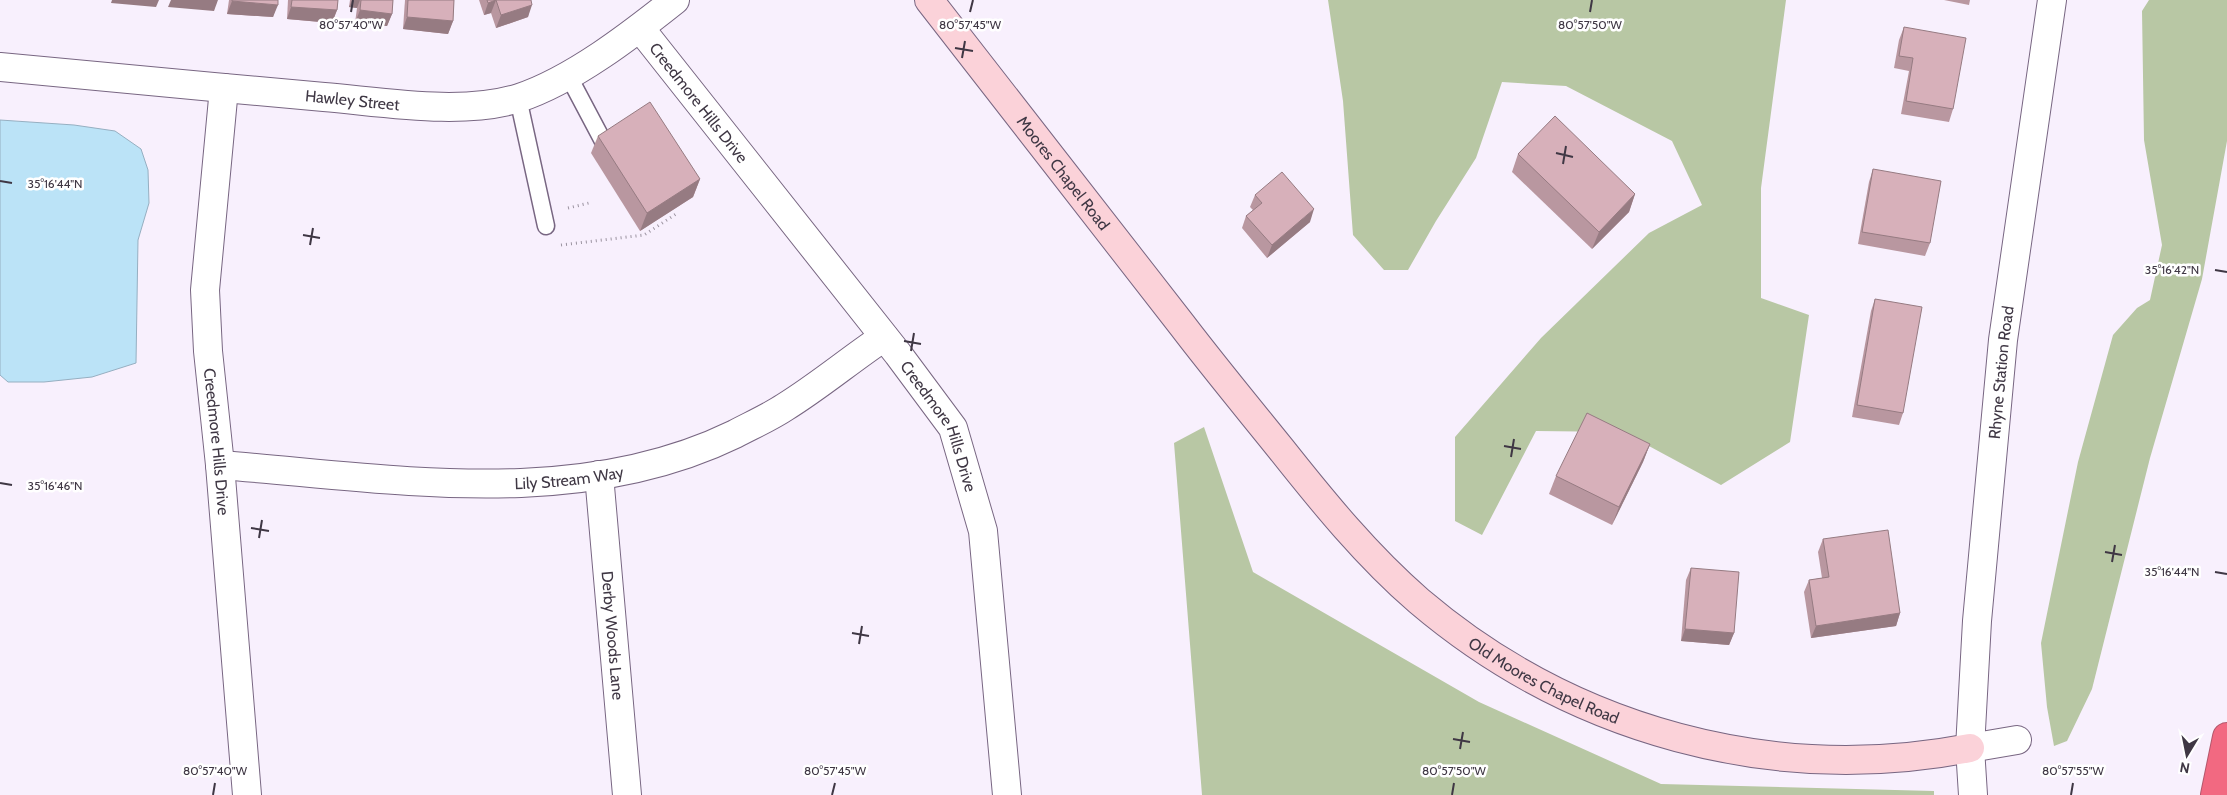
<svg xmlns="http://www.w3.org/2000/svg" width="2227" height="795" viewBox="0 0 2227 795" font-family="Cabin,sans-serif">
  <style>
    .forest { fill: #b8c7a4 }
    .water { fill: #bbe3f7; stroke: #96afc1 }
    .lines { fill: none; stroke-linecap: round; stroke-linejoin: round }
    .lane-casing { stroke: #786682; stroke-width: 19 }
    .street-casing { stroke: #786682; stroke-width: 30 }
    .secondary-casing { stroke: #786682; stroke-width: 30 }
    .highway-casing { stroke: #b3586c; stroke-width: 30 }
    .path { stroke: #9b93a0; stroke-width: 3; stroke-dasharray: 1 4; stroke-linecap: butt }
    .lane { stroke: #fff; stroke-width: 16 }
    .street { stroke: #fff; stroke-width: 28 }
    .secondary { stroke: #fbd2d9; stroke-width: 28 }
    .highway { stroke: #f26981; stroke-width: 28 }
    .wall { fill: #b997a0 }
    .shaded-wall { fill: #967b82 }
    .building { fill: #d7b0ba; stroke: #967b82 }
    .ticks { fill: none; stroke: #3f3744; stroke-width: 2 }
    .labels { text-anchor: middle; stroke-width: 5; stroke-linejoin: round; paint-order: stroke }
    .street-label { font-size: 16px; fill: #3f3744; stroke: #fff }
    .ticks-label { font-size: 12px; text-anchor: middle; fill: #3f3744; stroke: #fff; stroke-width: 5; stroke-linejoin: round; paint-order: stroke }
  </style>
  <rect width="100%" height="100%" fill="#f8f0fd"/>
  <!-- forest -->
  <g class="forest">
    <path d="M1328 0H1786L1761 188V298L1809 315 1790 442 1721 485 1623 432 1536 431 1482 535 1455 521V437L1541 338 1649 233 1702 205 1672 141 1566 86 1502 82 1476 158 1436 221 1408 270H1384L1353 235 1343 101Z"/>
    <path d="M2149 0H2227V141L2202 279 2150 458 2092 689 2067 741 2054 746 2047 707 2041 643 2078 462 2113 335 2137 308 2150 300 2162 245 2144 140 2142 11Z"/>
    <path d="M1204 427 1253 572 1479 702 1661 784 1934 791V795H1202L1174 443Z"/>
  </g>
  <!-- water -->
  <path class="water" d="M0 120 74 125 115 131 141 149 148 170 149 203 138 240 136 363 92 377 44 382H8L0 375Z"/>
  <g class="lines">
    <!-- lane casing -->
    <g class="lane-casing">
      <g id="lane">
        <path d="M568 75 604 143"/>
        <path d="M518 98 546 226"/>
      </g>
    </g>
    <!-- street casing -->
    <g class="street-casing">
      <g id="street">
        <path id="s1" d="M640 28 898 354 953 428 983 531 1007 795"/>
        <path id="s2" d="M0 67C108 78 216 87 324 97 383 102 462 116 519 98 573 80 631 35 675 0"/>
        <path id="s3" d="M224 88 205 290 208 351 220 465 247 795"/>
        <path id="s4" d="M220 465C390 478 575 512 735 434 752 425 770 417 785 407 819 386 851 359 884 337"/>
        <path id="s5" d="M599 475 627 795"/>
        <path d="M1970 748 2017 740"/>
        <path id="s6" d="M1973 795 1970 748 1977 621 2003 340 2052 0"/>
      </g>
    </g>
    <!-- secondary casing -->
    <g class="secondary-casing">
      <g id="secondary">
        <path id="s7" d="M929 0C1013 108 1098 217 1182 325 1214 367 1248 408 1281 449 1323 502 1367 556 1419 601 1572 731 1773 786 1970 748"/>
      </g>
    </g>
    <!-- highway casing -->
    <g class="highway-casing">
      <path id="highway" d="M2215 795 2227 737"/>
    </g>
    <!-- path -->
    <g class="path">
      <path d="M568 208 589 203"/>
      <path d="M561 245 644 235 676 214"/>
    </g>
    <!-- lane -->
    <use href="#lane" class="lane"/>
    <!-- street -->
    <use href="#street" class="street"/>
    <!-- secondary -->
    <use href="#secondary" class="secondary"/>
    <!-- highway -->
    <use href="#highway" class="highway"/>
  </g>
  <!-- wall -->
  <g class="wall">
    <path d="M229 0H278L273 17 227 14Z"/>
    <path d="M288 0H338L337 10 332 23 287 19Z"/>
    <path d="M350 0H393L392 14 387 26 355 23 357 8 349 7Z"/>
    <path d="M405 0H454L453 21 448 34 403 29Z"/>
    <path d="M479 0H531L528 17 496 28 491 13 484 15Z"/>
    <path d="M1944 0H1970L1969 5Z"/>
    <path d="M1904 27 1953 109 1949 122 1901 114 1909 71 1894 68 1899 40Z"/>
    <path d="M598 136 700 179 693 197 640 231 591 153Z"/>
    <path d="M1518 154 1635 194 1629 212 1592 249 1512 172Z"/>
    <path d="M1873 169 1930 243 1925 256 1858 244 1869 182Z"/>
    <path d="M1255 195 1310 222 1267 258 1242 228 1246 216 1253 210 1250 207Z"/>
    <path d="M1875 299 1903 413 1899 425 1852 417 1871 311Z"/>
    <path d="M1650 444 1643 462 1612 525 1549 494 1556 476Z"/>
    <path d="M1823 539 1900 613 1896 626 1811 638 1804 592 1809 580 1822 578 1818 552Z"/>
    <path d="M1691 568 1734 633 1729 645 1681 641 1686 580Z"/>
  </g>
  <!-- shaded-wall -->
  <g class="shaded-wall">
    <path d="M112 0H159L156 7 111 3Z"/>
    <path d="M171 0H218L214 11 168 7Z"/>
    <path d="M352 0H360L357 8 349 7Z"/>
    <path d="M496 0 491 13 484 15 488 3Z"/>
    <path d="M232 1 278 5 273 17 227 14Z"/>
    <path d="M532 5 528 17 496 28 501 15Z"/>
    <path d="M291 7 337 10 332 23 287 19Z"/>
    <path d="M360 10 392 14 387 26 355 23Z"/>
    <path d="M407 17 453 21 448 34 403 29Z"/>
    <path d="M700 179 693 197 640 231 647 213Z"/>
    <path d="M1635 194 1629 212 1592 249 1599 232Z"/>
    <path d="M1314 209 1310 222 1267 258 1272 245Z"/>
    <path d="M1650 444 1643 462 1612 525 1619 507Z"/>
    <path d="M1900 613 1896 626 1811 638 1816 626Z"/>
    <path d="M1685 629 1734 633 1729 645 1681 641Z"/>
  </g>
  <!-- building -->
  <g class="building">
    <path d="M232 0H278V5L232 1Z"/>
    <path d="M292 0H338L337 10 291 7Z"/>
    <path d="M361 0H393L392 14 360 10Z"/>
    <path d="M408 0H454L453 21 407 17Z"/>
    <path d="M487 0H531L532 5 501 15 496 0 488 3Z"/>
    <path d="M1904 27 1966 38 1953 109 1906 101 1913 58 1899 56Z"/>
    <path d="M650 102 700 179 647 213 598 136Z"/>
    <path d="M1555 116 1635 194 1599 232 1518 154Z"/>
    <path d="M1873 169 1941 181 1930 243 1862 232Z"/>
    <path d="M1282 172 1314 209 1272 245 1246 216 1262 203 1255 195Z"/>
    <path d="M1875 299 1922 307 1903 413 1857 405Z"/>
    <path d="M1587 413 1650 444 1619 507 1556 476Z"/>
    <path d="M1888 530 1900 613 1816 626 1809 580 1829 577 1823 539Z"/>
    <path d="M1691 568 1739 572 1734 633 1685 629Z"/>
  </g>
  <!-- ticks -->
  <path class="ticks" d="M351 12 353 0M970 12 973 0M1590 12 1592 0M955 48 973 51M962 58 965 41M1556 153 1573 157M1563 164 1566 146M0 181 12 183M303 235 320 238M310 245 313 228M2215 270 2227 272M904 341 921 344M911 351 914 333M1504 446 1521 449M1511 457 1514 439M0 483 12 485M251 528 269 531M259 538 262 520M2105 552 2122 555M2112 562 2115 545M2215 572 2227 574M852 633 869 636M859 644 862 626M1453 739 1470 742M1460 749 1463 732M213 795 215 783M832 795 835 783M1452 795 1454 783M2071 795 2073 783"/>
  <g class="labels">
    <!-- street labels -->
    <g class="street-label">
      <text dy="6" stroke="none"><textPath href="#s2" startOffset="354">Hawley Street</textPath></text>
      <text dy="6" stroke="none"><textPath href="#s1" startOffset="95">Creedmore Hills Drive</textPath></text>
      <text dy="6" stroke="none"><textPath href="#s7" startOffset="219">Moores Chapel Road</textPath></text>
      <text dy="6" stroke="none"><textPath href="#s6" startOffset="424">Rhyne Station Road</textPath></text>
      <text dy="6" stroke="none"><textPath href="#s1" startOffset="500">Creedmore Hills Drive</textPath></text>
      <text dy="6" stroke="none"><textPath href="#s3" startOffset="355">Creedmore Hills Drive</textPath></text>
      <text dy="6" stroke="none"><textPath href="#s4" startOffset="350">Lily Stream Way</textPath></text>
      <text dy="6" stroke="none"><textPath href="#s5" startOffset="161">Derby Woods Lane</textPath></text>
      <text dy="6" stroke="none"><textPath href="#s7" startOffset="925">Old Moores Chapel Road</textPath></text>
    </g>
  </g>
  <g class="ticks-label">
    <text x="351" y="29">80°57'40"W</text>
    <text x="970" y="29">80°57'45"W</text>
    <text x="1590" y="29">80°57'50"W</text>
    <text x="55" y="188">35°16'44"N</text>
    <text x="2172" y="274">35°16'42"N</text>
    <text x="55" y="490">35°16'46"N</text>
    <text x="2172" y="576">35°16'44"N</text>
    <text x="215" y="775">80°57'40"W</text>
    <text x="835" y="775">80°57'45"W</text>
    <text x="1454" y="775">80°57'50"W</text>
    <text x="2073" y="775">80°57'55"W</text>
  </g>
  <!-- north arrow -->
  <g transform="translate(2187 755) rotate(190)" stroke="#ffffff" stroke-width="4" paint-order="stroke">
  <path d="M0-4L9 19L0 12L-9 19Z" fill="#3f3744"/>
  <text y="-8" font-size="14" font-weight="bold" text-anchor="middle" fill="#3f3744">N</text>
  </g>
</svg>
